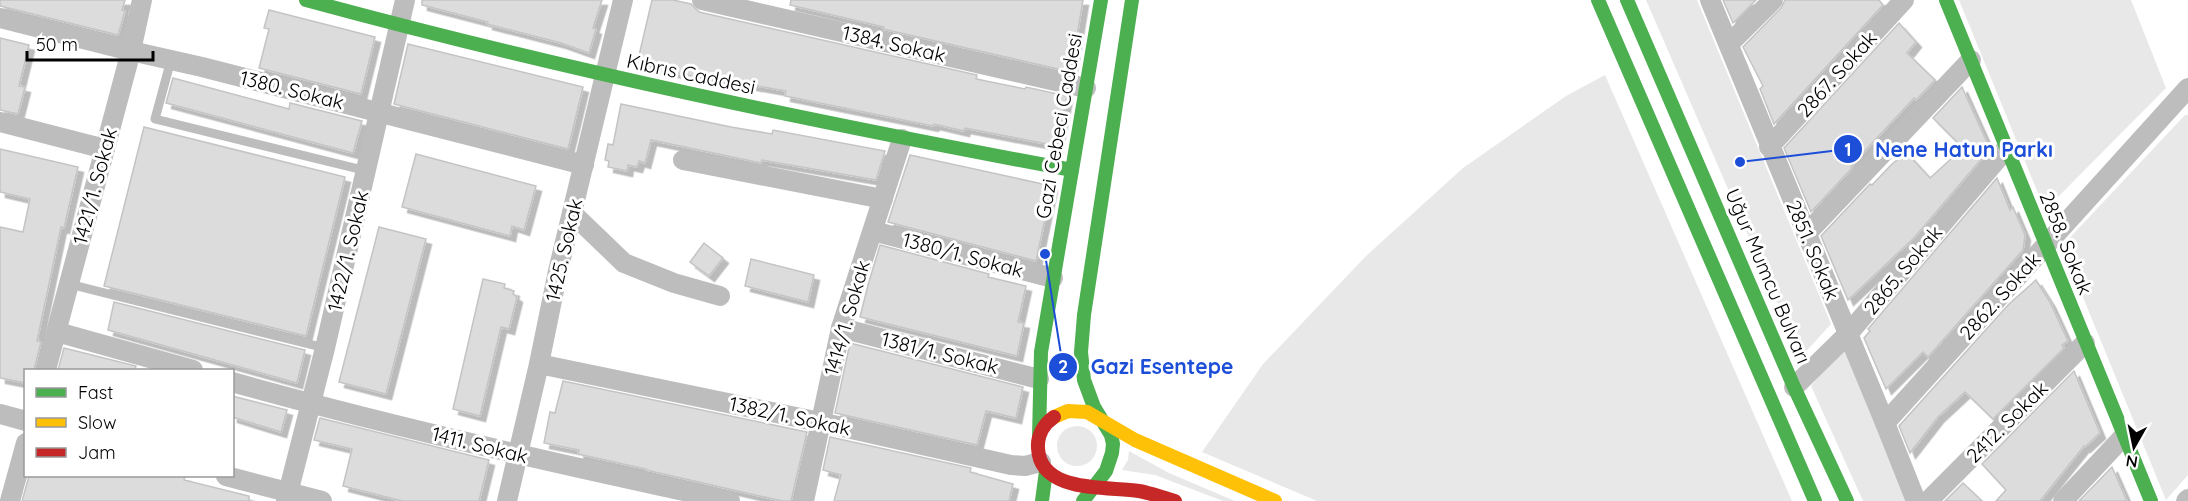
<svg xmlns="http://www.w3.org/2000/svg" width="2188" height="501" viewBox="0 0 2188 501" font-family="Quicksand,sans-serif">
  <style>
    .green { fill: #e8e8e8 }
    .building { fill: #dcdcdc; stroke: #c4c4c4; stroke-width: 1.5; filter: url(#shadow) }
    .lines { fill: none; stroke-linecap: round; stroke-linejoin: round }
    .lane { stroke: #bdbdbd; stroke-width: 9 }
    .street { stroke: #bdbdbd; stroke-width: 20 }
    .fast { stroke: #4caf50; stroke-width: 14 }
    .slow { stroke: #ffc107; stroke-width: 14 }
    .jam { stroke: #c62828; stroke-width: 14 }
    .labels { text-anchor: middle; stroke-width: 6; stroke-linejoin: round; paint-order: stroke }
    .street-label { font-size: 20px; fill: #000; stroke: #fff }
    .leader { fill: none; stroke: #1d4ed8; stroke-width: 2 }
    .callout-dot { fill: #1d4ed8; stroke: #fff; stroke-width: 2 }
    .mark-label { font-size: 18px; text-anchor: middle; font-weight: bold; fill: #fff }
    .callout-label { font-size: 21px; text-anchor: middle; font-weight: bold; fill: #1d4ed8; stroke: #fff; stroke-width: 6; stroke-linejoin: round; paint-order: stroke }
  </style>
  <defs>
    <filter id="shadow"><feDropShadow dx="5.5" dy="5.5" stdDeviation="0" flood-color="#0004"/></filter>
  </defs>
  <rect width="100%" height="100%" fill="#fff"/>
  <!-- green -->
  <g class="green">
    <path d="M1646 0H1697L1831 324 1801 357Z"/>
    <path d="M1959 0H2131L2166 88 2052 203H2042Z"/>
    <path d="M1605 75 1792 501H1317L1202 452 1263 364 1366 256 1463 168 1566 96Z"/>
    <path d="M2185 115H2188V475L2166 500 2062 246Z"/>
    <path d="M1840 350 1849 351 1907 501H1863L1811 386Z"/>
    <circle cx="1077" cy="446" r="20"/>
    <path d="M1129 451 1169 473 1235 501H1223L1155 475 1122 470 1128 460Z"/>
  </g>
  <!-- building -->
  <g class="building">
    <path d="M0 0H125L122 10 125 11 118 35 0 6Z"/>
    <path d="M422 0H602L593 28 596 29 589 53 561 43 487 24 488 22 422 5Z"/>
    <path d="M652 0H673L691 4 699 12 977 75 976 79 1025 89 1026 87 1067 96 1057 146 965 128 964 131 934 124 933 126 785 96 786 91 700 76V78L637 64Z"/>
    <path d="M791 0H1083L1071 72 883 29 884 27 790 5Z"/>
    <path d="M1723 0H1756L1733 23Z"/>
    <path d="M1785 0H1879L1883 5 1774 124 1760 89 1763 86 1743 47 1781 8Z"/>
    <path d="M269 10 375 37 361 94 259 68 269 29 264 28Z"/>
    <path d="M1899 23 1916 42 1907 53 1935 80 1916 100 1914 98 1903 110 1862 154 1851 167 1852 168 1811 212 1784 148Z"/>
    <path d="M0 38 29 45 19 86 25 87 18 114 0 110Z"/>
    <path d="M408 44 583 87 568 149 394 104Z"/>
    <path d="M173 78 289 109 290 103 362 121 353 153 166 103Z"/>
    <path d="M1962 87 1990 149 1914 238 1848 300 1821 236 1870 184 1872 185 1890 166 1906 152 1930 178 1963 148 1933 118Z"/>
    <path d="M621 104 731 127 772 134 773 130 885 151 876 180 762 160 761 163 651 140 645 163 639 161 637 167 628 165 627 171 608 167 609 161 605 160 608 144 613 145Z"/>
    <path d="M144 127 345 177 306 336 104 286Z"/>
    <path d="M0 149 78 167 64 228 61 227 37 341 41 342 34 370H26V383L0 378V227L23 232 30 199 0 192Z"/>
    <path d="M416 154 536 186 524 230 512 226 510 236 402 207Z"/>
    <path d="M910 155 1052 186 1036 261 888 222Z"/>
    <path d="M1997 178 2010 210 2013 207 2025 235 2023 250 1928 357 1923 352 1886 389 1864 338 1870 331 1868 329Z"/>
    <path d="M379 227 426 239 386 394 339 382Z"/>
    <path d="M704 243 723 258 709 276 690 262Z"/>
    <path d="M880 245 989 274 988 277 1026 286 1018 322 1024 323 1017 356 860 317 868 285Z"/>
    <path d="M751 259 814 275 808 302 745 286Z"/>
    <path d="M483 279 505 284 504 288 514 291 513 294 517 297 509 329 501 327 480 416 453 409Z"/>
    <path d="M2036 280 2050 302 2068 341 2062 345 2064 348 1993 419 1965 392 1938 417 1910 453 1899 426 2009 304Z"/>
    <path d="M114 302 305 350 297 383 108 330Z"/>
    <path d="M850 343 1023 387 1016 418 986 411 977 445 835 413Z"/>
    <path d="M64 348 136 366 135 370H58Z"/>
    <path d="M2074 371 2100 433 2085 447 2084 446 2040 501H1996L2006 490 1982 464Z"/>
    <path d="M563 381 807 432 791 501H782L646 470V469L578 454 579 450 544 443 550 412 555 413Z"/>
    <path d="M232 396 287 410 281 432 232 417Z"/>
    <path d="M320 418 489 460 479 501H402L343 486 352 449 314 440Z"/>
    <path d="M830 437 971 468 970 472 1013 484 1009 501H834L841 475 823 470Z"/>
    <path d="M2112 467 2127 501H2079Z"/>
    <path d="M29 476H185L184 480 249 496V501H22Z"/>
    <path d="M1963 483 1982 501H1945Z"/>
  </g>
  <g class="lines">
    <!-- lane -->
    <g class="lane">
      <path d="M171 60 155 119 367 171"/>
      <path d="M69 284 325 348"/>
    </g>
    <!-- street -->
    <g class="street">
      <path d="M702 0 1086 88"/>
      <path d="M1710 0 1885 423 1916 501"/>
      <path d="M0 18 131 51 202 67 584 165"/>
      <path d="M1729 44 1773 0"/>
      <path d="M0 122 105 149"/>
      <path d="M1769 147 1904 0"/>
      <path d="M683 160 883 199"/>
      <path d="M572 213 624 263 674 283 720 296"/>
      <path d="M873 231 1053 278"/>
      <path d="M1806 234 1971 60"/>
      <path d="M841 328 1039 379"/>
      <path d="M57 332 193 370"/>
      <path d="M539 364 820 422 1011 465 1025 466 1041 462"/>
      <path d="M46 370 131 51 142 0"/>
      <path d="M232 382C397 428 563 465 730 501"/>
      <path d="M1794 387 1848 334 2006 149"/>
      <path d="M0 414 26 421"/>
      <path d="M1885 423 2188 88"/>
      <path d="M226 476 322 501"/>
      <path d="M10 501 26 443"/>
      <path d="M286 501 325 348 405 0"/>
      <path d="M507 501 539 364 558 271 623 0"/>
      <path d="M804 501 841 328 902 139"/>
      <path d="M1928 501 2085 343"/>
      <path d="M2063 501 2123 437"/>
      <path d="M2186 501 2188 499"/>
    </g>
    <!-- fast -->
    <g class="fast">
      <path d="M306 0C559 69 814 122 1072 170"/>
      <path d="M1598 0 1815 501"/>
      <path d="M1627 0 1794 387 1847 501"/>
      <path d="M1946 0 2151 501"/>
      <path d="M1039 437 1041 352 1101 0"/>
      <path d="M1042 501 1046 471"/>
      <path d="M1083 501 1106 471 1112 453 1113 444 1111 435 1094 407 1084 380 1081 352 1084 315 1132 0"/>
    </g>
    <!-- slow -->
    <path class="slow" d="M1054 417 1068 411 1087 412 1135 440 1275 501"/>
    <!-- jam -->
    <path class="jam" d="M1054 417C1044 424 1037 435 1038 448 1040 494 1108 486 1139 491 1151 493 1163 498 1175 501"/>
  </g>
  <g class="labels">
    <!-- street labels -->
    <g class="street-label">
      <text transform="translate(894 44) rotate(13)" y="7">1384. Sokak</text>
      <text transform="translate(691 74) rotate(12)" y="7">Kıbrıs Caddesi</text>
      <text transform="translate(1837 74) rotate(-48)" y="7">2867. Sokak</text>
      <text transform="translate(292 90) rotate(14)" y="7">1380. Sokak</text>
      <text transform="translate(1059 126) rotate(-80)" y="7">Gazi Cebeci Caddesi</text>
      <text transform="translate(95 186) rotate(-75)" y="7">1421/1. Sokak</text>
      <text transform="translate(2066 243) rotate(68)" y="7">2858. Sokak</text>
      <text transform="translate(564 250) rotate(-77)" y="7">1425. Sokak</text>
      <text transform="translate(1813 250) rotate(67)" y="7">2851. Sokak</text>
      <text transform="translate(348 251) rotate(-77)" y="7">1422/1. Sokak</text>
      <text transform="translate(963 255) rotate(15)" y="7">1380/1. Sokak</text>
      <text transform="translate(1903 270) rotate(-50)" y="7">2865. Sokak</text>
      <text transform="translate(1768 276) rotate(67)" y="7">Uğur Mumcu Bulvarı</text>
      <text transform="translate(2000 296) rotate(-48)" y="7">2862. Sokak</text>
      <text transform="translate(847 318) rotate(-74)" y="7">1414/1. Sokak</text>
      <text transform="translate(940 353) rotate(14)" y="7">1381/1. Sokak</text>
      <text transform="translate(790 416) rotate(12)" y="7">1382/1. Sokak</text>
      <text transform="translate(2007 422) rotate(-45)" y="7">2412. Sokak</text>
      <text transform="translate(480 445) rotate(14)" y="7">1411. Sokak</text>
    </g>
  </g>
  <!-- callouts -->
  <path class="leader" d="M1740 162L1848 149M1045 254L1063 367"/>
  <g class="callout-dot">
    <circle cx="1740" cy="162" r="6"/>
    <circle cx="1045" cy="254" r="6"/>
    <circle cx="1848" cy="149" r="15"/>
    <circle cx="1063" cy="367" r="15"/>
  </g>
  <g class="mark-label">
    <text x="1848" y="156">1</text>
    <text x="1063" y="373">2</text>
  </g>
  <g class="callout-label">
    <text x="1964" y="157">Nene Hatun Parkı</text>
    <text x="1162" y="374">Gazi Esentepe</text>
  </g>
  <!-- legend -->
  <rect x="24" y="369" width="210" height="108" fill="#ffffff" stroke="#999999" stroke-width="1.5"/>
  <rect x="36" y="388" width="30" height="9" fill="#4caf50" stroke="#999999" stroke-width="1.5"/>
  <text x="78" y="399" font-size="18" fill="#000000">Fast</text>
  <rect x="36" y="418" width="30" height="9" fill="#ffc107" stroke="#999999" stroke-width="1.5"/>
  <text x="78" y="429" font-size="18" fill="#000000">Slow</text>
  <rect x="36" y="448" width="30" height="9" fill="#c62828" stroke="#999999" stroke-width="1.5"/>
  <text x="78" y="459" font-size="18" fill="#000000">Jam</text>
  <!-- north arrow -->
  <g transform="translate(2134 447) rotate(189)" stroke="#ffffff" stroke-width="4.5" paint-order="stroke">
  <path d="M0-4.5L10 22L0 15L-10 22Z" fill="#000000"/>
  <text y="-9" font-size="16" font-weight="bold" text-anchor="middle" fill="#000000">N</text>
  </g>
  <!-- scale -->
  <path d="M27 51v9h126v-9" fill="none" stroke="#000000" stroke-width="3"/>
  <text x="36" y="51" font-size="18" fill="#000000" stroke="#ffffff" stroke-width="4.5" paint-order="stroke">50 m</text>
</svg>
